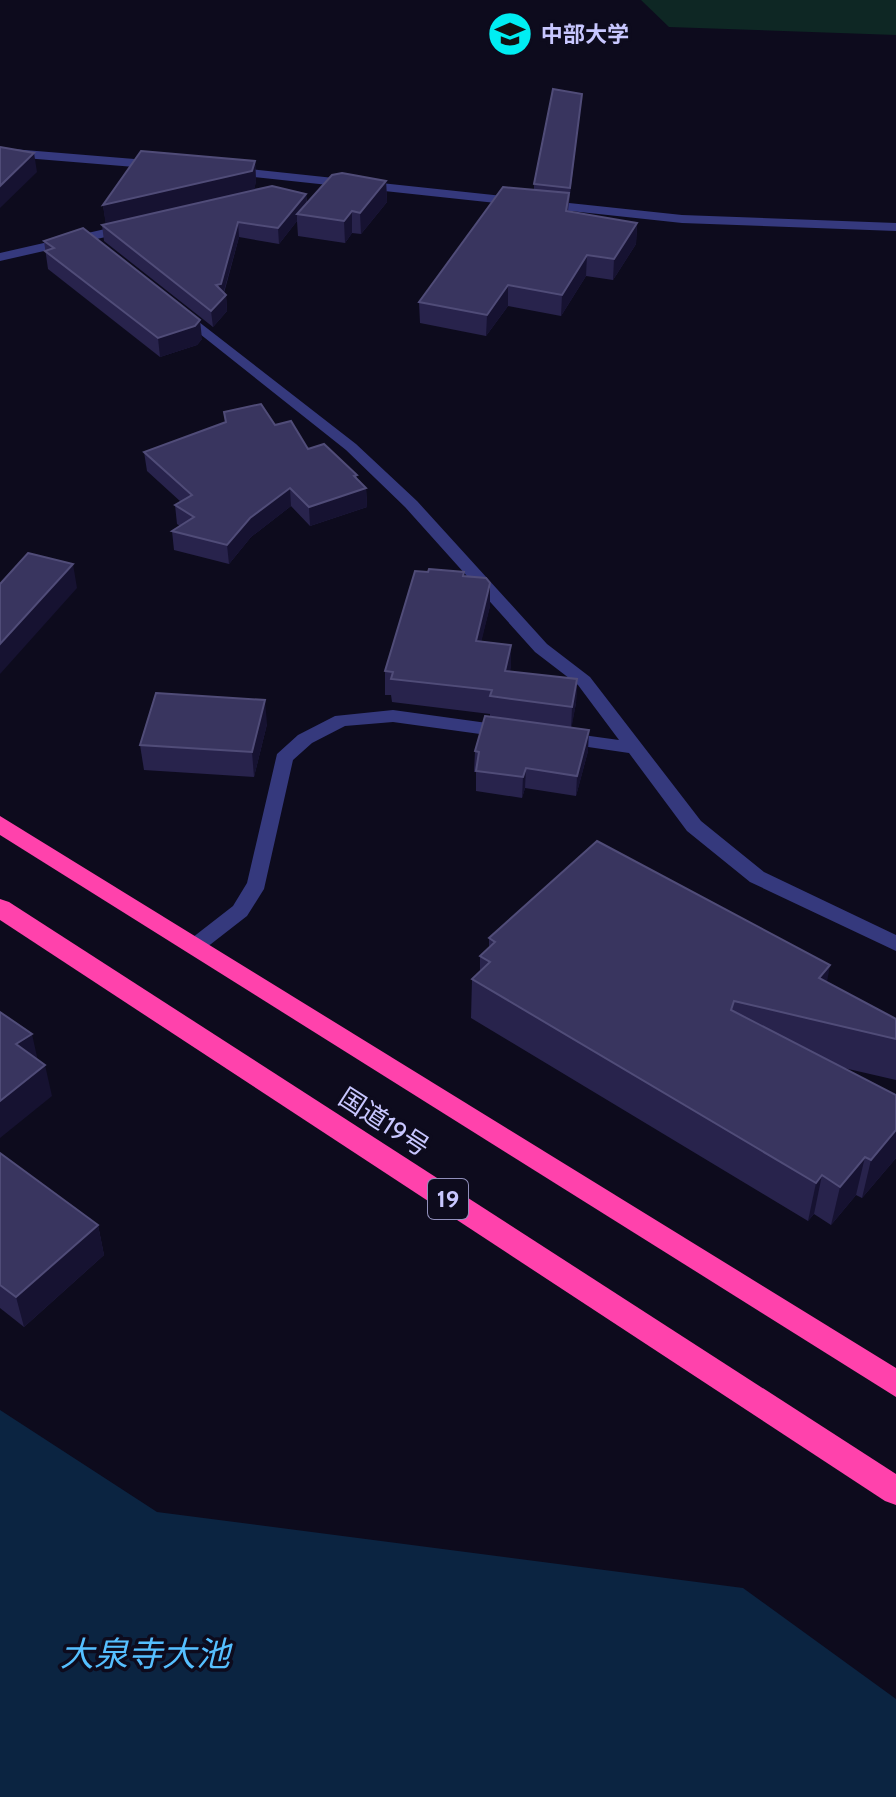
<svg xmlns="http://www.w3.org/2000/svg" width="896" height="1797" viewBox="0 0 896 1797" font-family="Cabin,'Noto Sans JP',sans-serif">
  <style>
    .green { fill: #0e2724 }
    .water { fill: #0b2441 }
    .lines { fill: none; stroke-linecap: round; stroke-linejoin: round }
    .street { fill: #35397d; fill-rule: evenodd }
    .highway { fill: #ff42ac; fill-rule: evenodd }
    .wall { fill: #28234c }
    .shaded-wall { fill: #161231 }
    .building { fill: #39355f; stroke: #504c78; stroke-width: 2 }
    .labels { text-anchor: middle; stroke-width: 7; stroke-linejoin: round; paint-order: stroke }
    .far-poi-label { font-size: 22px; font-weight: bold; fill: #c8c7ff; stroke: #0d0b1d; text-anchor: start }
    .shield { fill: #0d0b1d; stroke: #908fbb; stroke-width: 2 }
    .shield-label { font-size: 24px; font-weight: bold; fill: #c8c7ff }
    .street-label { font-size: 26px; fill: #c8c7ff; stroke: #0d0b1d }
    .near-water-label { font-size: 34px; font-style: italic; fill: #55bfff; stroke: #0d0b1d }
  </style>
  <rect width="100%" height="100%" fill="#0d0b1d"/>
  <!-- green -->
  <path class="green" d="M641 0H896V35L669 27Z"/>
  <!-- water -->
  <path class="water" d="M0 1410 157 1512 743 1588 896 1699V1797H0Z"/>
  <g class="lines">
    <!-- street -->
    <g class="street">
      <path d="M0 148 159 161 165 165 159 169 0 156Z"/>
      <path d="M231 167 682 215 896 223V231L682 223 226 174 225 171Z"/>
      <path d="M127 224 132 225V231L0 261V253Z"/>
      <path d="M181 308 356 444 417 501 547 644 590 677 701 821 764 872 896 935V951L750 882 687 831 629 753 554 742 552 738 561 732 619 740 578 685 535 652 405 507 346 450 176 315 174 312Z"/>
      <path d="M393 710 509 726 518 732 509 738 393 722 345 726 312 743 293 760 264 889 247 916 202 951H188L185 946 188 941 233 906 247 883 277 754 298 735 335 716Z"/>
    </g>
    <!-- highway -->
    <g class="highway">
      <path d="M0 816 896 1368V1397L0 835Z"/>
      <path d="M0 899 9 902 896 1474V1505L885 1501 0 920Z"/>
    </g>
  </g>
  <!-- wall -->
  <g class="wall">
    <path d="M582 94 568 211 637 223 636 244 613 280 586 276 561 316 508 306 486 336 420 323 419 302 534 190V184Z"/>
    <path d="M255 161 256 181 254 190 306 194 307 203 386 181 387 202 361 234 352 233 345 243 298 236 297 221 279 244 239 237 224 293 226 295 227 311 213 327 104 241 102 225 106 224 103 205Z"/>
    <path d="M44 241 202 339 197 345 160 357 48 269Z"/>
    <path d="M224 412 275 425 308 449 358 480 366 488 367 507 310 526 291 506 251 537 229 564 174 550 172 531 180 526 177 524 175 505 181 502 147 471 144 452 225 423Z"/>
    <path d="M464 576 490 606 481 641 511 645 510 672 577 679 576 703 571 728 588 751 576 796 525 788 522 798 476 791V772H474L475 751 490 717V714L392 702 391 695H385V671Z"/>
    <path d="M267 724 254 777 144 770 140 745Z"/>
    <path d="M489 938 827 982 896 1019V1080L844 1068 896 1095V1158L862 1198 856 1195 831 1225 814 1214 808 1221 471 1018 472 979 480 971V956L489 948Z"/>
    <path d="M0 1153 98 1225 104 1255 24 1327 0 1308Z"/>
  </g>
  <!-- shaded-wall -->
  <g class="shaded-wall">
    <path d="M34 153 37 172 0 208V186Z"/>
    <path d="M255 161 256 181 254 192 106 226 103 205Z"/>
    <path d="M386 181 387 202 361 234 360 213Z"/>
    <path d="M306 194 307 209 297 214V221L279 244 278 228Z"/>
    <path d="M352 211V233L345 243 344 221Z"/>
    <path d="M238 222 239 237 222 298 226 295 227 311 213 327 211 311 216 285Z"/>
    <path d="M637 223 636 244 613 280 614 259Z"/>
    <path d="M587 255 586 276 561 316 562 295Z"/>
    <path d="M508 285V306L486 336 487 315Z"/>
    <path d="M200 320 202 339 197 345 160 357 158 338Z"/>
    <path d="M357 475 358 491 366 488 367 507 310 526 309 507Z"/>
    <path d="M290 488 291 506 251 537 229 564 227 545 250 518Z"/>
    <path d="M73 564 77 588 0 674V644Z"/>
    <path d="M490 583V606L476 664V641Z"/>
    <path d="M511 645V668L504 695 505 671Z"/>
    <path d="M577 679 576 703 571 731 572 707Z"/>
    <path d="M265 700 267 724 254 777 252 752Z"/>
    <path d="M589 730 588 751 576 796 577 776Z"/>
    <path d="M526 768 525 788 522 798 523 777Z"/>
    <path d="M830 965 823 1005 819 978Z"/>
    <path d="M32 1034 39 1066 16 1044Z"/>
    <path d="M45 1065 52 1096 0 1138V1101Z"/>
    <path d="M896 1130V1158L862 1198 871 1160Z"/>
    <path d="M865 1157 856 1195 831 1225 840 1187Z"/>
    <path d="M822 1175 814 1214 808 1221 816 1183Z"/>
    <path d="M98 1225 104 1255 24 1327 16 1297Z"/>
  </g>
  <!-- building -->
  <g class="building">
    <path d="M553 89 582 94 570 188 534 184Z"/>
    <path d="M0 147 34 153 0 186Z"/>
    <path d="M141 151 255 161 252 171 103 205Z"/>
    <path d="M342 173 386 181 360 213 352 211 344 221 297 214 332 175Z"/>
    <path d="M272 186 306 194 278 228 238 222 221 284 216 285 226 295 211 311 102 225Z"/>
    <path d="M503 187 569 193 566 211 637 223 614 259 587 255 562 295 508 285 487 315 419 302Z"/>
    <path d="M83 228 200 320 195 326 158 338 45 251 54 248 44 241Z"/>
    <path d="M261 404 275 425 291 421 308 449 324 444 357 475 354 476 366 488 309 507 290 488 250 518 227 545 172 531 194 517 175 505 192 495 144 452 226 422 224 412Z"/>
    <path d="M28 553 73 564 0 644V584Z"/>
    <path d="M429 569 464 572 463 576 486 578 490 583 476 641 511 645 505 671 577 679 572 707 490 696 492 690 391 679 393 672 385 671 415 571 428 572Z"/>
    <path d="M156 693 265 700 252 752 140 745Z"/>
    <path d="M485 716 589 730 577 776 526 768 523 777 476 771 479 752 475 751Z"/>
    <path d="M597 841 830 965 819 978 896 1019V1039L734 1001 731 1010 896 1095V1130L871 1160 865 1157 840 1187 822 1175 816 1183 472 979 490 962 480 956 495 942 489 938Z"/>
    <path d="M0 1012 32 1034 16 1044 45 1065 0 1101Z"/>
    <path d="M0 1153 98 1225 16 1297 0 1285Z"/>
  </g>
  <!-- icons -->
  <defs>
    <g id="university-disc" transform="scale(2.3)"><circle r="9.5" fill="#00eef2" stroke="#0d0b1d"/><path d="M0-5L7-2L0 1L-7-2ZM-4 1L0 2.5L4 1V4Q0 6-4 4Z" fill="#111"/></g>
  </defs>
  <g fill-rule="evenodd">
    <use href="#university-disc" x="510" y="34"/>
  </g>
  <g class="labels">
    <!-- far-poi labels -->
    <g class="far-poi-label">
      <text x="541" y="42">中部大学</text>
    </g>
    <!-- shield labels -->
    <rect class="shield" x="428" y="1179" width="40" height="40" rx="6"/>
    <g class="shield-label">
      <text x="448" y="1207">19</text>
    </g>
    <!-- street labels -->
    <g class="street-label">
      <text transform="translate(384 1122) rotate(33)" y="9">国道19号</text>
    </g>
    <!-- near-water labels -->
    <g class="near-water-label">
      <text x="145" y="1666">大泉寺大池</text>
    </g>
  </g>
</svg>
